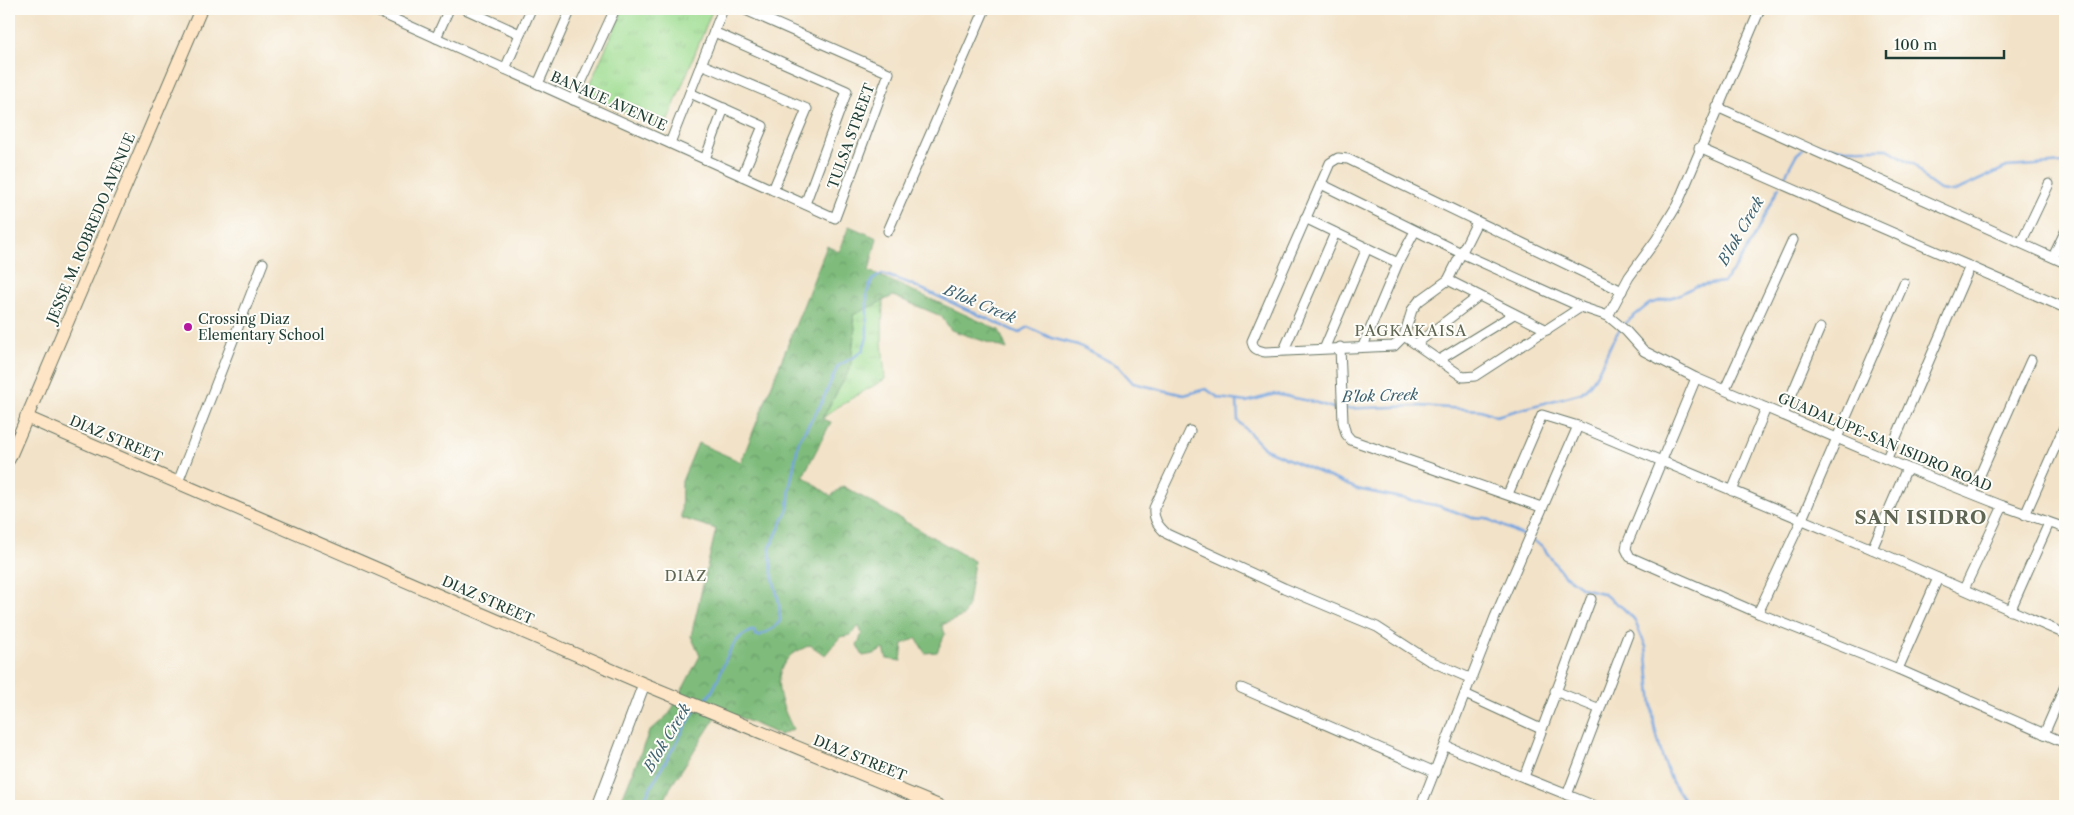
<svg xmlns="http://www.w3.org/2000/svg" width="2074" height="815" viewBox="0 0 2074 815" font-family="'Libre Caslon Text',serif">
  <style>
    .grass { fill: url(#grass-tufts); stroke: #5f8d63 }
    .forest { fill: url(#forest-crowns); stroke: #4f7c58 }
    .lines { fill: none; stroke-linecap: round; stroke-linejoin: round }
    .stream { stroke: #75a4df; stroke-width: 2.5 }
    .minor-casing { stroke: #697767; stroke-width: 11 }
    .tertiary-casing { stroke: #697767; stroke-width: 13 }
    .secondary-casing { stroke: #697767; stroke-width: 14 }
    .minor { stroke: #fff; stroke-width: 9 }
    .tertiary { stroke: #fff; stroke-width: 11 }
    .secondary { stroke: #fee5c5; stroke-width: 12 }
    .poi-dot { fill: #b5179e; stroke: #fdfcf7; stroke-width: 2 }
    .labels { text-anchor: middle; stroke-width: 4; stroke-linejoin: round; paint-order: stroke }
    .street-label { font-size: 14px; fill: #1f3d34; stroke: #fdfcf7 }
    .poi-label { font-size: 14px; fill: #1f3d34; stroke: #fdfcf7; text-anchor: start }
    .water-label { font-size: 15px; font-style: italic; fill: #3d6170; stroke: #fdfcf7 }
    .neighbourhood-label { font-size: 15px; letter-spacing: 1px; fill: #5f6653; stroke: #fdfcf7 }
    .district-label { font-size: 19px; font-weight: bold; letter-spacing: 1px; fill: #5f6653; stroke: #fdfcf7 }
  </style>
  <defs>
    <pattern id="grass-tufts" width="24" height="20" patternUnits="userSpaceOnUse" patternTransform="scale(1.25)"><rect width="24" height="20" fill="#9fdd92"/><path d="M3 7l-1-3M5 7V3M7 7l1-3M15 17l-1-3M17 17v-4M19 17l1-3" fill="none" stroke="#88bf7e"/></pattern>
    <pattern id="forest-crowns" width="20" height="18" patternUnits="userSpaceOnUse" patternTransform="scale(1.25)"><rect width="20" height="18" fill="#7fbc7c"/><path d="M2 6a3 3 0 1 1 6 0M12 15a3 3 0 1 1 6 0" fill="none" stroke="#679a66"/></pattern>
  </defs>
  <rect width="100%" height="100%" fill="#fdfcf7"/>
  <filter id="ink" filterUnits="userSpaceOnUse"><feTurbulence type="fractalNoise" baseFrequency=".02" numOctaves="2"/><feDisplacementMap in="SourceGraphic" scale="10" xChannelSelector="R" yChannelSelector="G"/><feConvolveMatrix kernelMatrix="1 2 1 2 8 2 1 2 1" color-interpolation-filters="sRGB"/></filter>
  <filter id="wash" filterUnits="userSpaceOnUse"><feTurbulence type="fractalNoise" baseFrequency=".0096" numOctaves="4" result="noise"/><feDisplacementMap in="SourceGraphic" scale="20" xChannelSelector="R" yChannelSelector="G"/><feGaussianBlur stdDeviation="1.12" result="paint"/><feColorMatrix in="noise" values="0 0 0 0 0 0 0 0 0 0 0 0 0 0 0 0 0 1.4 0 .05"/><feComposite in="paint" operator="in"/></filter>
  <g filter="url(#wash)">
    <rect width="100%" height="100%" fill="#f2e2c7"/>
    <!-- grass -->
    <g class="grass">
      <path d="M623 9H713L664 130 585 95Z"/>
      <path d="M883 300 882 340 885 379C864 392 840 403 822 419L850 369 855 328 852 315Z"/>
    </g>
    <!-- forest -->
    <path class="forest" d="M849 226 877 238 869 271 999 330 1007 349 951 330 941 316 893 296 853 315 855 328 850 369 822 419 831 422 803 476 831 496 843 486 974 561 968 605 963 616 942 625 945 634 937 652 925 653 916 638 903 644 901 661 887 659 884 649 874 654 863 656 857 645 862 634 859 626 851 635 840 637 825 655 810 645C804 648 797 651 792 654 768 676 781 704 793 729L780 735 721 709 670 788 662 806H619L649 732 670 713 700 656 691 636 716 529 681 518 682 481 698 443 741 462 827 246 839 252Z"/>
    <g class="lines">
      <!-- stream -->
      <g class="stream">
        <path d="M1811 145 1816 144 1839 149H1888L1915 165 1926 180 1940 190 1953 192 2007 167 2065 163"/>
        <path d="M1782 181 1796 155 1803 149"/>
        <path d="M1623 325 1649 304 1676 296 1696 286 1723 282 1734 270 1754 237 1779 187"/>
        <path d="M1237 401 1238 421 1265 449 1357 489 1439 506 1470 517 1486 518 1526 537"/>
        <path d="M1533 541 1541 545 1563 574 1582 588 1602 593 1623 608 1634 619 1646 647 1654 724 1662 756 1672 782 1688 806"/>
        <path d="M702 703C725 685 721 639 754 630L755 635 759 636 774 628 780 621 779 603 772 573 770 548 788 509 790 486 799 440 820 406 838 366 854 357 862 351 867 338V293L872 280 882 274 906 282 1019 333 1028 327 1051 338 1078 345 1118 366 1133 383 1184 395 1206 389 1219 398 1246 402 1275 394 1314 402 1336 409 1418 406 1481 410 1496 416 1581 393C1602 376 1604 351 1620 329"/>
        <path d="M640 806 695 710"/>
      </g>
    </g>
  </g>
  <g filter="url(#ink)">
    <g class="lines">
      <!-- minor casing -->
      <g class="minor-casing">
        <g id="minor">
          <path d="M372 9 835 218 889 73 743 9"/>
          <path d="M465 9 520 34"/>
          <path d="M714 32 847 91 805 204"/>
          <path d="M436 38 449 9"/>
          <path d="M701 64 807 109 773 190"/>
          <path d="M505 69 531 9"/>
          <path d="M538 84 571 9"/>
          <path d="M690 93 763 126 742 176"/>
          <path d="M573 100 615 9"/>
          <path d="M1717 107 2065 263"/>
          <path d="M670 143 723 9"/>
          <path d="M1699 148 2065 308"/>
          <path d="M705 159 724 108"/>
          <path d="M1321 184 1461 253 1581 307 1608 316 1626 331 1644 351 1696 378 1907 468 2003 506 2065 528"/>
          <path d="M1305 218 1398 263"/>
          <path d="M1477 222 1448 280 1419 301 1412 310 1404 336 1394 346 1265 352C1258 350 1253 350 1252 341L1330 163 1338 158 1348 159 1622 291"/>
          <path d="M888 231 985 9"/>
          <path d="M2021 243 2049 184"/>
          <path d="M2053 257 2065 232"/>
          <path d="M1448 280 1547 330"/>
          <path d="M1608 316 1629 277 1656 240 1677 205 1760 9"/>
          <path d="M1404 336 1463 377 1475 376 1581 307"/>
          <path d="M1416 344 1479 296"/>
          <path d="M1363 346 1398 263 1415 231"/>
          <path d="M1325 347 1367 248"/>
          <path d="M1340 347 1343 422 1346 434 1351 440 1541 507"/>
          <path d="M1284 350 1335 233"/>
          <path d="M1439 360 1514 314"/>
          <path d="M1696 378 1627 544 1626 549 1630 557 1758 613 1898 669 2065 743"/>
          <path d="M1725 389 1793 240"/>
          <path d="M1783 415 1820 328"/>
          <path d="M1190 431 1154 508C1153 519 1158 526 1167 534L1284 588 1377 627 1428 660 1472 679"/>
          <path d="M1887 458 1970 266"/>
          <path d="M178 482 263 263"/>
          <path d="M1732 491 1766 408"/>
          <path d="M1972 493 2031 360"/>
          <path d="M1508 494 1542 415 1578 426 1872 549 2065 634"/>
          <path d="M2025 515 2065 425"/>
          <path d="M1872 549 1907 468"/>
          <path d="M1964 589 2003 506"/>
          <path d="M2010 611 2049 523"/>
          <path d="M1758 613 1802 519 1904 283"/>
          <path d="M1898 669 1938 578"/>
          <path d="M1241 688 1435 772"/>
          <path d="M1555 691 1600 709"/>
          <path d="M1465 694 1541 729"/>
          <path d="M2044 734 2065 686"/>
          <path d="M1446 746 1595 806"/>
          <path d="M1524 777 1591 599"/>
          <path d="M1567 795 1628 635"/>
          <path d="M1421 806 1495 617 1578 426"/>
        </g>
      </g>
      <!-- tertiary casing -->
      <g class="tertiary-casing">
        <path id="tertiary" d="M598 806 644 684"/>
      </g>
      <!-- secondary casing -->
      <g class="secondary-casing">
        <g id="secondary">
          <path d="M26 417 644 684 939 806"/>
          <path d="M9 459 201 9"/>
        </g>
      </g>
      <!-- minor -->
      <use href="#minor" class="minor"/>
      <!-- tertiary -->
      <use href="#tertiary" class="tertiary"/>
      <!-- secondary -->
      <use href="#secondary" class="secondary"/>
    </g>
  </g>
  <!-- markers -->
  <circle class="poi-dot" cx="188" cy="327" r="5"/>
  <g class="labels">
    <!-- street labels -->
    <g class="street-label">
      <text transform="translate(609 101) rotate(24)" y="5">BANAUE AVENUE</text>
      <text transform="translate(851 136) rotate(-70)" y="5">TULSA STREET</text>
      <text transform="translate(91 228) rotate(-67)" y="5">JESSE M. ROBREDO AVENUE</text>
      <text transform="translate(116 439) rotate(23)" y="5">DIAZ STREET</text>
      <text transform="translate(1885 442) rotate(23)" y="5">GUADALUPE-SAN ISIDRO ROAD</text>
      <text transform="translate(488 600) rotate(24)" y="5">DIAZ STREET</text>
      <text transform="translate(860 758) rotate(22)" y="5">DIAZ STREET</text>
    </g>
    <!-- poi labels -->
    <g class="poi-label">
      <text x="198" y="324">Crossing Diaz<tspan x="198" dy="16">Elementary School</tspan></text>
    </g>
    <!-- water labels -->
    <g class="water-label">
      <text transform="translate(1741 231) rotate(-60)" y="5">B'lok Creek</text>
      <text transform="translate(980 304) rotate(23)" y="5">B'lok Creek</text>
      <text transform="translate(1380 396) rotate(-2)" y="5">B'lok Creek</text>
      <text transform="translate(667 738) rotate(-59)" y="5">B'lok Creek</text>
    </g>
    <!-- neighbourhood labels -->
    <g class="neighbourhood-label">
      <text x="1411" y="336">PAGKAKAISA</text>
      <text x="686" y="581">DIAZ</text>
    </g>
    <!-- district labels -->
    <g class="district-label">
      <text x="1921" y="524">SAN ISIDRO</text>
    </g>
  </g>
  <!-- margin -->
  <rect width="2074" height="815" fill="none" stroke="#fdfcf7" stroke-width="30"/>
  <!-- scale -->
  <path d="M1886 50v8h118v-8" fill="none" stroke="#1f3d34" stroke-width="2.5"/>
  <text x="1894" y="50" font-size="15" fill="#1f3d34" stroke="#fdfcf7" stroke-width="4" paint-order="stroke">100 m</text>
</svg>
